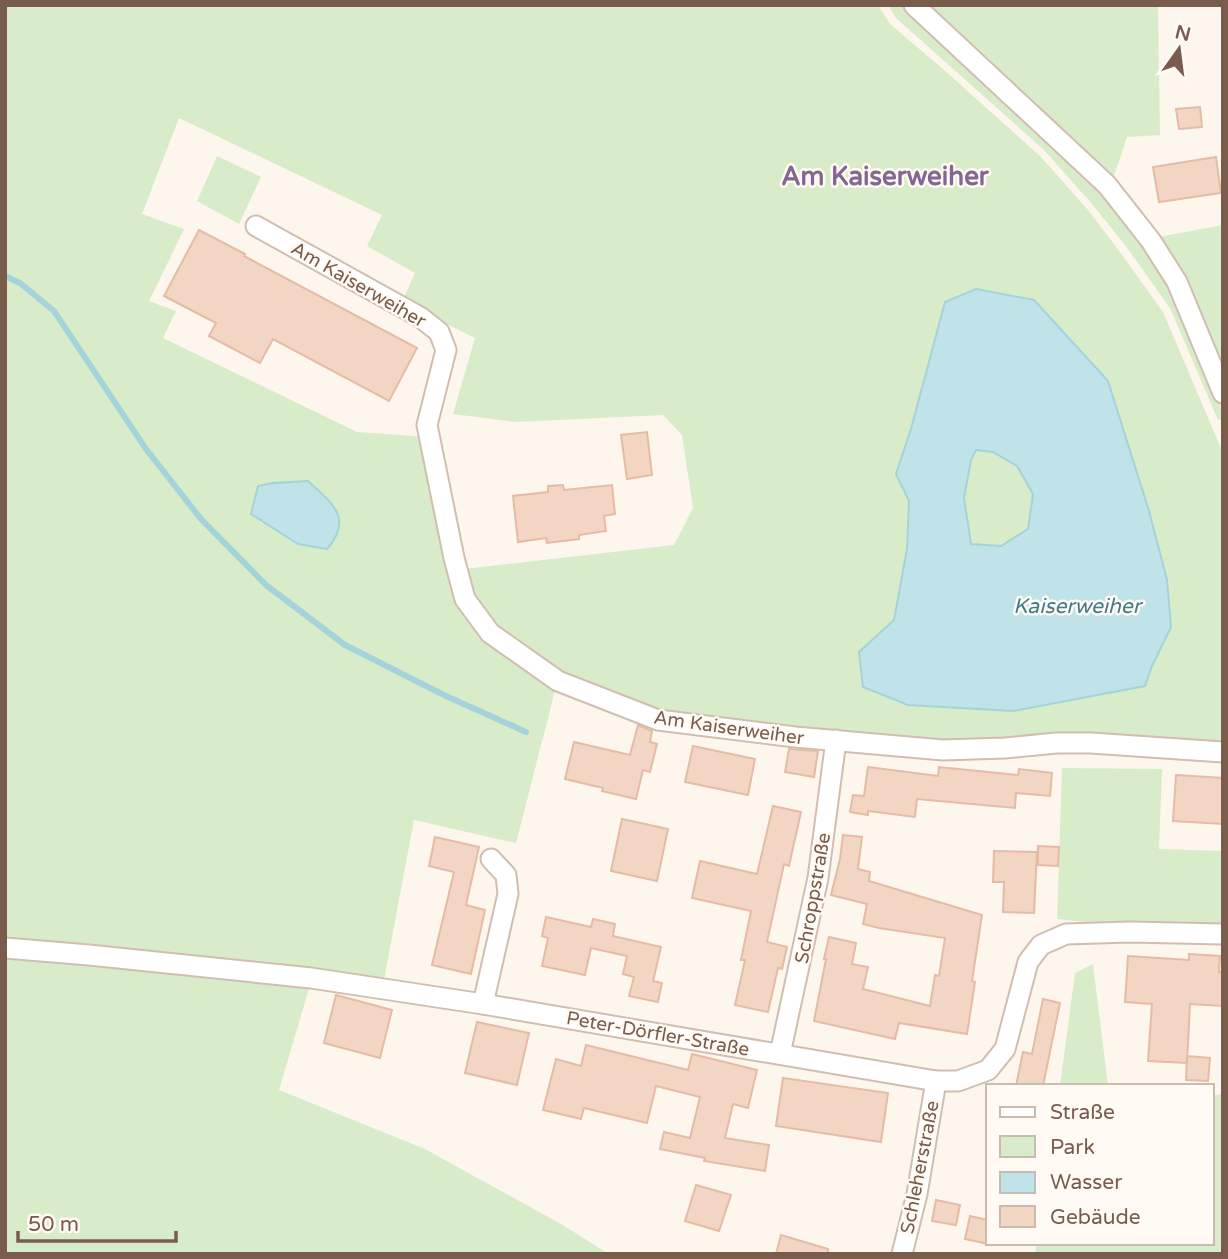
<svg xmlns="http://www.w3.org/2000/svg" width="1228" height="1259" viewBox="0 0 1228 1259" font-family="'Varela Round',sans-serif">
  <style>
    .green { fill: #d8ecc9; fill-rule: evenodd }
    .water { fill: #bfe3e8; stroke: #a5d3da; stroke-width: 2; fill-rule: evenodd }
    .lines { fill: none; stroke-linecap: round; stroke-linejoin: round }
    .stream { stroke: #a5d3da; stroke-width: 6 }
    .building { fill: #f3d5c3; stroke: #e6bba3; stroke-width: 2 }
    .street-casing { stroke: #d1beb0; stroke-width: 23 }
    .street { stroke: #fff; stroke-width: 19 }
    .labels { text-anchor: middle; stroke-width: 5; stroke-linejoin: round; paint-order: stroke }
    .street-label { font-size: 19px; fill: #7a5c4d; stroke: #fffaf3 }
    .water-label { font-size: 21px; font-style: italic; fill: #437c86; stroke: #fffaf3 }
    .district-label { font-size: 26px; font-weight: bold; fill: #846695; stroke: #fffaf3 }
  </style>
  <rect width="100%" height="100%" fill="#fdf6ec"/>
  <!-- green -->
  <g class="green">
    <path d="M5 5H878L890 24 943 69 1041 157 1088 210 1120 252 1163 312 1223 453V747L943 746 659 713 556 687 516 843 414 820 383 985 5 944ZM179 118 382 215 367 246 415 273 402 302 475 338 453 414 515 422 663 415 682 435 693 508 674 545 464 569 427 437 357 432 163 338 176 311 149 301 184 229 142 214ZM1108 381 1149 511 1167 580 1152 667 1145 685 1013 711 859 652 894 620 907 549 909 501 896 474 911 429Z"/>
    <path d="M888 5H906L1103 189 1171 284 1223 413V419L1218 420 1170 308 1125 245 1092 204 1044 150 896 18Z"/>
    <path d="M922 5H1158L1160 135 1127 137 1112 182Z"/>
    <path d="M217 156 261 177 239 224 197 201Z"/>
    <path d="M1223 225V377L1158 237Z"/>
    <path d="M975 450 993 452 1017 466 1033 494 1028 529 1001 546 971 544 964 498 971 460Z"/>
    <path d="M1062 768 1162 769 1159 849 1223 851V927H1131L1057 919Z"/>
    <path d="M5 951 311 982 279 1090 425 1149 561 1224 609 1254H5Z"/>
    <path d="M1093 964 1108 1086H1060L1075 973Z"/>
    <path d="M1223 1094V1254H1035L1037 1243H1212V1098L1215 1095Z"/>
  </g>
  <!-- water -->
  <g class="water">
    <path d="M976 289 1034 300 1108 381 1149 511 1167 580 1171 627 1152 666 1145 686 1013 711 908 705 863 687 859 652 894 620 907 549 909 501 896 474 911 429 945 302ZM976 450 993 452 1017 466 1033 494 1028 529 1001 546 971 544 964 498 971 460Z"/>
    <path d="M308 481C332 503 354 518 327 549L298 544 251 514 258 486 273 483Z"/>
  </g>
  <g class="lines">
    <!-- stream -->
    <path class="stream" d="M5 276 20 283 54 311 146 449 201 519 266 585 345 645 446 696 526 732"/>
  </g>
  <!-- building -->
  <g class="building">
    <path d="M1200 107 1202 127 1179 129 1176 109Z"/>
    <path d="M1216 157 1221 193 1159 202 1153 167Z"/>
    <path d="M199 230 245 254 244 256 417 348 389 401 273 339 260 363 209 336 216 323 164 296Z"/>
    <path d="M647 432 652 475 627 479 621 435Z"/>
    <path d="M563 485 564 490 612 485 615 514 604 516 606 531 579 535V539L547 543 546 538 518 542 513 496 548 492V486Z"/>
    <path d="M638 725 652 731 650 742 657 744 650 772 643 770 636 799 602 791 603 788 565 779 574 742 630 755Z"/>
    <path d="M693 746 755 759 748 795 685 782Z"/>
    <path d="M789 749 818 751 814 777 785 772Z"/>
    <path d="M868 767 938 776 939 767 1018 775 1019 769 1052 773 1050 796 1016 793 1015 808 917 799 915 817 868 811V815L850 812 853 795 864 796Z"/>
    <path d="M1176 775 1223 778V824L1173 821Z"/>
    <path d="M773 806 801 812 789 866 784 864 767 942 787 947 782 969 778 968 768 1012 735 1005 745 960H741L751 911 692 898 700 861 757 874Z"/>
    <path d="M622 819 668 829 657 881 611 871Z"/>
    <path d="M843 835 862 837 858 869 870 872 869 881 982 915 972 981 975 982 967 1034 899 1023 895 1039 814 1021 826 959H824L829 937 856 943 852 964 868 967 863 989 930 1006 935 975 939 976 945 938 879 928 863 924 867 904 831 895 840 859Z"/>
    <path d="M435 837 479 847 466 905 485 910 471 974 432 965 454 872 429 866Z"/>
    <path d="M1038 846 1059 847 1058 866 1038 865Z"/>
    <path d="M994 851 1037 852 1034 913 1003 912 1004 882H993Z"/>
    <path d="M546 917 591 927 593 919 615 924 613 936 661 947 653 981 662 983 658 1002 629 996 634 977 623 974 627 956 591 948 585 975 542 966 548 938 542 936Z"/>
    <path d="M1189 954 1220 956 1219 972 1223 973V1006L1190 1004 1187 1063 1148 1061 1152 1004 1125 1002 1128 956 1189 960Z"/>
    <path d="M336 995 392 1010 380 1058 324 1043Z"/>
    <path d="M1043 999 1060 1003 1043 1086H1016L1023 1052 1032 1054Z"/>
    <path d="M477 1022 529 1033 517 1085 465 1073Z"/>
    <path d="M586 1045 688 1070 692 1054 757 1070 748 1108 733 1104 725 1138 769 1145 765 1171 704 1161 705 1158 660 1149 664 1132 690 1138 700 1097 656 1086 647 1123 584 1108 581 1119 543 1110 556 1059 581 1066Z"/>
    <path d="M1187 1056 1210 1058 1208 1081 1186 1080Z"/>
    <path d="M783 1078 888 1093 881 1142 776 1126Z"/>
    <path d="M696 1185 731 1195 719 1231 685 1221Z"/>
    <path d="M936 1200 960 1205 956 1225 932 1221Z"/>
    <path d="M970 1216 988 1220V1244L965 1239Z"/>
    <path d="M781 1235 828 1249V1254H776Z"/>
  </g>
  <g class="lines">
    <!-- street casing -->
    <g class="street-casing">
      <g id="street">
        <path d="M914 5 1107 185 1151 241 1177 282 1223 393"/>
        <path d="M256 226 420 317 439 332 446 350 427 425 454 558 465 599 490 633 558 681 658 720 795 737 943 750 1005 748 1056 743H1091L1223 752"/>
        <path d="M5 948 89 955 311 978 483 1004 936 1081H958L988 1070 1005 1049 1028 962 1041 945 1066 934 1129 932 1223 934"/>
        <path d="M483 1004 508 894 506 875 491 859"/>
        <path d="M780 1054 818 878 836 740"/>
        <path d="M902 1254 917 1194 936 1081"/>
      </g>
    </g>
    <!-- street -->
    <use href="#street" class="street"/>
  </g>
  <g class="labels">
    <!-- street labels -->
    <g class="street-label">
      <text transform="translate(359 284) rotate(30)" y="7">Am Kaiserweiher</text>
      <text transform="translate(729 727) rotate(8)" y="7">Am Kaiserweiher</text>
      <text transform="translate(812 898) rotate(-80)" y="7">Schroppstraße</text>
      <text transform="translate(658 1033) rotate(10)" y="7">Peter-Dörfler-Straße</text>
      <text transform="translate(919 1167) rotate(-79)" y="7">Schleherstraße</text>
    </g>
    <!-- water labels -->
    <g class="water-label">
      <text x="1077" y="613">Kaiserweiher</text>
    </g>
    <!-- district labels -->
    <g class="district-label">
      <text x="885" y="185">Am Kaiserweiher</text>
    </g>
  </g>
  <!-- border -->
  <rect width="1228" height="1259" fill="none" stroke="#7a5c4d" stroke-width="14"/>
  <!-- legend -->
  <rect x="986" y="1084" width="228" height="161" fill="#fffaf3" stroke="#cabbb1" stroke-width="2"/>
  <rect x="1000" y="1107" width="35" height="10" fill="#ffffff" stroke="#cabbb1" stroke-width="2"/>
  <text x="1050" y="1119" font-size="21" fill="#7a5c4d">Straße</text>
  <rect x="1000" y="1136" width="35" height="21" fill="#d8ecc9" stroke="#cabbb1" stroke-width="2"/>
  <text x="1050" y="1154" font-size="21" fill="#7a5c4d">Park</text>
  <rect x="1000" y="1172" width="35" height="21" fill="#bfe3e8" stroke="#cabbb1" stroke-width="2"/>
  <text x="1050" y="1189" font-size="21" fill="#7a5c4d">Wasser</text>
  <rect x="1000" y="1206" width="35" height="21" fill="#f3d5c3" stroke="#cabbb1" stroke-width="2"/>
  <text x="1050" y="1224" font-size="21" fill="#7a5c4d">Gebäude</text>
  <!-- north arrow -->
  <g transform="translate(1179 49) rotate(14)" stroke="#fffaf3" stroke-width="5" paint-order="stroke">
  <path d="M0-5L12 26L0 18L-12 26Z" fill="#7a5c4d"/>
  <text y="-10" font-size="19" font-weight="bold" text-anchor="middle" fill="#7a5c4d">N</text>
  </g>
  <!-- scale -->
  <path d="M18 1231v10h158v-10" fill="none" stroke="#7a5c4d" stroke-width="3.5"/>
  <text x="28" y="1231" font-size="21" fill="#7a5c4d" stroke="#fffaf3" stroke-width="5" paint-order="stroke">50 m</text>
</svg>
